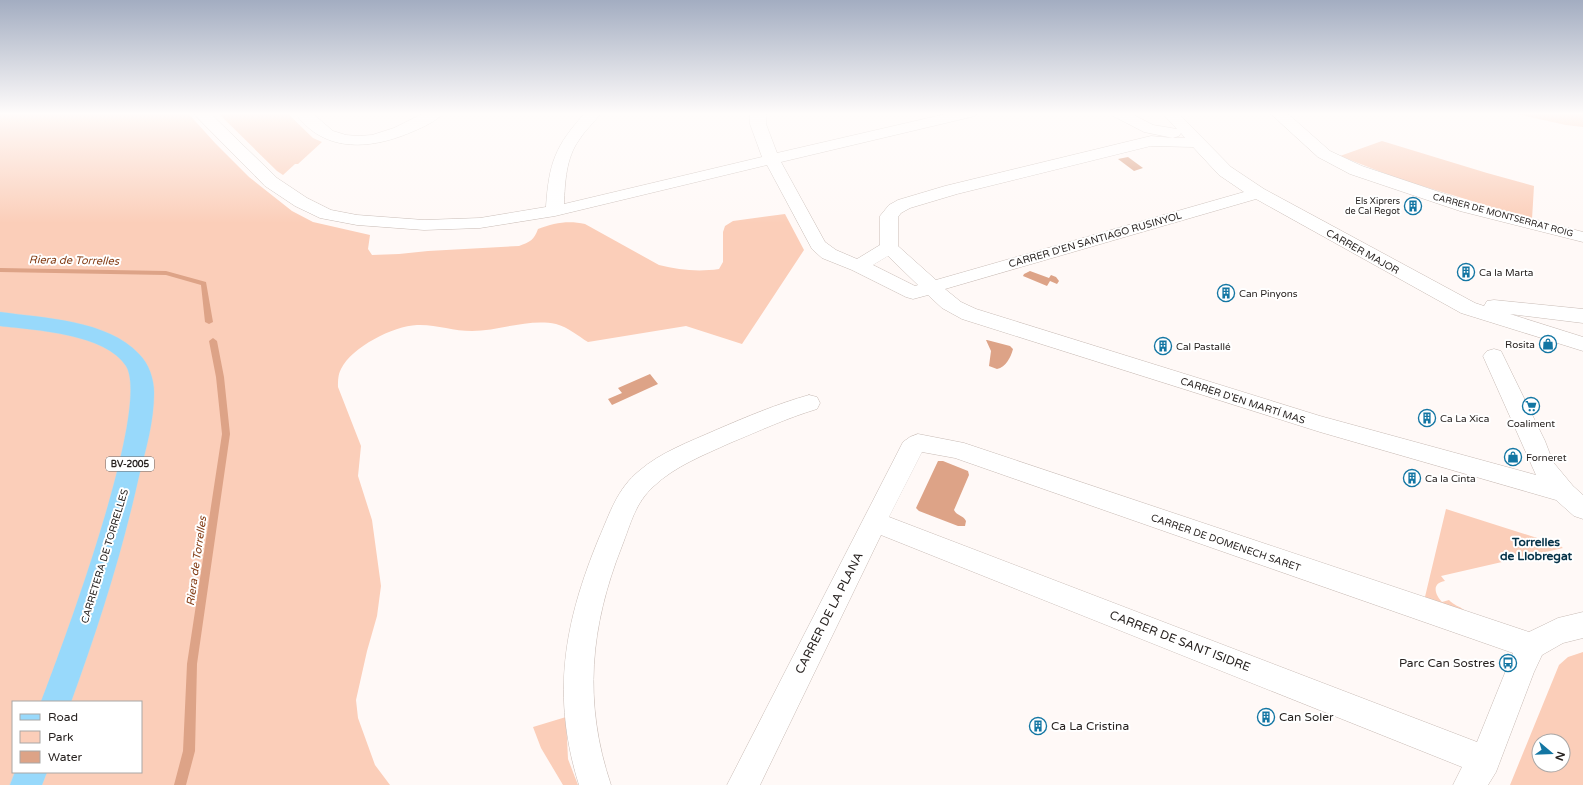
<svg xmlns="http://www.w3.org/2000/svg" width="1583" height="785" viewBox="0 0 1583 785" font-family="'Varela Round',sans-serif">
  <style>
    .green { fill: #fbceb9; fill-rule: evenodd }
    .water { fill: #dda387 }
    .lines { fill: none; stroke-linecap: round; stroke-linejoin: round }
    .stream { fill: #dda387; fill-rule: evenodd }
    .street-casing { stroke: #c8bbb5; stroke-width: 1 }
    .primary-casing { stroke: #d8d7d7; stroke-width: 1 }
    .street { fill: #fff; fill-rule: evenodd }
    .primary { fill: #98d9fb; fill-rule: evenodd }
    .labels { text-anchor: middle; stroke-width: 4; stroke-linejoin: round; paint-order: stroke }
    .far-poi-label { font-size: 9px; fill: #282321; stroke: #fff; text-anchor: end }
    .far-street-label { font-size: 9px; fill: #282321; stroke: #fff }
    .shield { fill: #fff; stroke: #686564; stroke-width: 1 }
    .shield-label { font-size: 9px; font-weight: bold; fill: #282321 }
    .street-label { font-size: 10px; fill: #282321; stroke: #fff }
    .poi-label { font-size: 10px; fill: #282321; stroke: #fff; text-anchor: start }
    .water-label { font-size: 11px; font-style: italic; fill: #833c14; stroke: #fff }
    .quarter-label { font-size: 12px; font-weight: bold; fill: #053248; stroke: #fff }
    .near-street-label { font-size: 12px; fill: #282321; stroke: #fff }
    .near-poi-label { font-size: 12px; fill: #282321; stroke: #fff; text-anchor: start }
  </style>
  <rect width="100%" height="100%" fill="#fff9f7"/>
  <!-- green -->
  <g class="green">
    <path d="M0 113H188L215 143 249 177 292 211 313 222 370 235 368 249 372 255 399 254 428 251 519 246C530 242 534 240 538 229 554 223 568 220 585 224L659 265C679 270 698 272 719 269L723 262V232L725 226 733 221 785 214 804 250 742 344 686 326 588 342C578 336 568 327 556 324 529 318 499 331 472 331 453 331 435 324 417 325 393 326 352 347 341 369 338 375 338 380 338 387L361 446 358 476 372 520 381 586 377 616 367 651 356 700 358 718 375 765 390 785H0ZM13 702H141V772H13Z"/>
    <path d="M218 113H287L313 138 322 142 298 164H295L283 175 277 171Z"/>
    <path d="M1512 113H1583V127L1566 125Z"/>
    <path d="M1382 141 1487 173 1534 186 1532 219 1399 179 1340 156Z"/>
    <path d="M1446 509 1559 545 1563 548 1441 576 1445 581C1431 583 1435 595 1442 602L1449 600C1457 608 1461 605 1469 615L1424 601Z"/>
    <path d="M1583 652V785H1510L1559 665 1568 657ZM1539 741H1563V765H1539Z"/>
    <path d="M566 717 568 759 578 785H563L541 748 533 727Z"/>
  </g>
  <!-- water -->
  <g class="water">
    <path d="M1128 157 1143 168 1134 171 1118 159Z"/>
    <path d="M1030 271 1049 278 1051 275 1056 277 1059 281 1057 284 1050 281 1047 286 1023 276 1024 274Z"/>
    <path d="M986 340H987L1010 346 1013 349C1011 357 1006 367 997 369L989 366 991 351Z"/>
    <path d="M650 374 658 384 612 405 608 399 622 393 618 388Z"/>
    <path d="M938 461H943L968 471 969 475 954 510C957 516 963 515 966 521L965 526H958L919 511 916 508Z"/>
  </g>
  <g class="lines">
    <!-- stream -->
    <g class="stream">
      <path d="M0 268 166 271 206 282 213 322 209 324 205 322 201 285 166 275 0 272Z"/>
      <path d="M213 338 217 341 224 377 230 434 197 664 195 751 186 785H174L183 751 187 664 222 434 216 377 209 341Z"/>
    </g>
    <!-- street casing -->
    <g class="street-casing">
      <g id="street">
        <path d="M193 113H210L277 178 307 198 331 210 357 215 424 220 480 218 546 207C549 163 555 146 585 113H601C594 123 585 130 579 140 566 158 565 182 564 204L762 157 750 124V113H766V124L777 153 950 113H978L975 116 781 162 825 242 836 250 857 259 880 245V216L889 205 898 200 945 186 1151 136 1173 138 1144 132 1113 116 1110 113H1130L1153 125 1177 129 1162 113H1178L1231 167 1264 189 1475 303 1484 306 1487 301 1494 300 1583 309V323L1510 314 1583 337V351L1461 313 1256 199 945 289 961 302 976 309 1320 416 1536 475 1483 356 1487 351 1494 349 1501 351 1545 441 1553 462 1573 486 1583 495V519L1574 516 1556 500 1320 432 962 319 942 308 928 295 913 299 906 297 852 270 822 258 812 249 767 165 555 216 480 228 424 230 357 225 320 218 295 206 265 186ZM1181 133 1185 138H1173L1179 136ZM1151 146 1193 147 1219 175 1244 192 936 280 898 246V217L901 213 910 208 957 194ZM888 256 918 285 915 286 873 265Z"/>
        <path d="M295 113H312L333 131 346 135 358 136 372 135 394 128 424 113H443C437 121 423 127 414 131 373 149 325 155 295 113Z"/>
        <path d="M1270 113H1287L1330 151 1362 166 1472 203 1583 232V242L1460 211 1350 174 1318 157Z"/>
        <path d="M809 395 817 397 820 403 817 409C787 418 759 431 730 443 704 455 675 466 654 486 635 503 631 523 622 546 590 627 583 702 611 785H579C551 695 564 623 599 538 610 513 617 489 639 471 661 452 689 442 716 430 746 417 777 404 809 395Z"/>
        <path d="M918 434 964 443 1529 632 1558 618 1583 612V638L1563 643 1542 655 1534 672 1496 772 1488 785H1453L1462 767 881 535 760 785H727L903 442 910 437ZM922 452 955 458 1513 653 1477 742 889 517Z"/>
      </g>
    </g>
    <!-- primary casing -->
    <g class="primary-casing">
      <g id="primary">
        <path d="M0 312C43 318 108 320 139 354 149 364 154 379 154 393 154 421 146 449 139 476 122 553 98 628 71 702H41C61 650 152 407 126 366 106 334 35 330 0 326Z"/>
        <path d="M15 772H47L42 785H10Z"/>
      </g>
    </g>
    <!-- street -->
    <use href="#street" class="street"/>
    <!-- primary -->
    <use href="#primary" class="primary"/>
  </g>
  <!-- sky -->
  <linearGradient id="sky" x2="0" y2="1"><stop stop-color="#a3adc1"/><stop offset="0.51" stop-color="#fffcfb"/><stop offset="1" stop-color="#fffcfb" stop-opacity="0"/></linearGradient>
  <rect width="1583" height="223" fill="url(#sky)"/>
  <!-- icons -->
  <defs>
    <g id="building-ring" transform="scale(0.9)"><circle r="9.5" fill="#fff" stroke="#1376a3" stroke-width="1.5"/><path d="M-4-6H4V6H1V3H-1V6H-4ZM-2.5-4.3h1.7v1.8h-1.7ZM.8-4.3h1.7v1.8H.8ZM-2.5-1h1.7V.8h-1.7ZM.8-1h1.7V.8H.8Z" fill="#1376a3"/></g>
    <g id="shop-ring" transform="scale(0.9)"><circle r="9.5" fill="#fff" stroke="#1376a3" stroke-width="1.5"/><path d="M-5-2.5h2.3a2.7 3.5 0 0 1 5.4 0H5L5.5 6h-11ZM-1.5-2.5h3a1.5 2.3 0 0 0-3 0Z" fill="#1376a3"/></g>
    <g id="supermarket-ring" transform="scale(0.9)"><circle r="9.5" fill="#fff" stroke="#1376a3" stroke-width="1.5"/><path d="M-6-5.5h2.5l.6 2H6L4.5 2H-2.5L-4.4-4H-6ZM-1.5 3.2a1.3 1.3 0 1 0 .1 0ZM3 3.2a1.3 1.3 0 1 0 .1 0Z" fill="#1376a3"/></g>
    <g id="bus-ring" transform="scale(0.9)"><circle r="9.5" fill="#fff" stroke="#1376a3" stroke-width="1.5"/><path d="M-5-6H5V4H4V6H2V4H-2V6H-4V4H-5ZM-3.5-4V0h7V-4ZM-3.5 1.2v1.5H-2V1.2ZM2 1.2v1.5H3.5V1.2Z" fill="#1376a3"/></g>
  </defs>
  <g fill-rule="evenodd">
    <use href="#building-ring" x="1413" y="206"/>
    <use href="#building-ring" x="1466" y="272"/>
    <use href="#building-ring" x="1226" y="293"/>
    <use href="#shop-ring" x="1548" y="344"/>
    <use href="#building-ring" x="1163" y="346"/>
    <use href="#supermarket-ring" x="1531" y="406"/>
    <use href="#building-ring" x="1427" y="418"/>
    <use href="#shop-ring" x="1513" y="457"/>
    <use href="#building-ring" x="1412" y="478"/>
    <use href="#bus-ring" x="1508" y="663"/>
    <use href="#building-ring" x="1266" y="717"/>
    <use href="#building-ring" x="1038" y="726"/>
  </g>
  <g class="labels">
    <!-- far-poi labels -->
    <g class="far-poi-label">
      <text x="1400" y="204">Els Xiprers<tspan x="1400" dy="10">de Cal Regot</tspan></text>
    </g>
    <!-- far-street labels -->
    <g class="far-street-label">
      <text transform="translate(1503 215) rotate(15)" y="3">CARRER DE MONTSERRAT ROIG</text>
    </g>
    <!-- shield labels -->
    <rect class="shield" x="106" y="457" width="48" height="14" rx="3"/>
    <g class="shield-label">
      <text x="130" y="467">BV-2005</text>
    </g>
    <!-- street labels -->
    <g class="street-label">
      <text transform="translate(1095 239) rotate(-16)" y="4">CARRER D'EN SANTIAGO RUSINYOL</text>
      <text transform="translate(1363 251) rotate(29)" y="4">CARRER MAJOR</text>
      <text transform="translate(1243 400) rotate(18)" y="4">CARRER D'EN MARTÍ MAS</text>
      <text transform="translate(1226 542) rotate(19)" y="4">CARRER DE DOMENECH SARET</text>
      <text transform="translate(104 556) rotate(-73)" y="4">CARRETERA DE TORRELLES</text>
    </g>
    <!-- poi labels -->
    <g class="poi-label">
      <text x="1479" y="276">Ca la Marta</text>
      <text x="1239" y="297">Can Pinyons</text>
      <text x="1535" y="348" text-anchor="end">Rosita</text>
      <text x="1176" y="350">Cal Pastallé</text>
      <text x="1440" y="422">Ca La Xica</text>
      <text x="1531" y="427" text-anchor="middle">Coaliment</text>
      <text x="1526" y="461">Forneret</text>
      <text x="1425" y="482">Ca la Cinta</text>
    </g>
    <!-- water labels -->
    <g class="water-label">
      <text transform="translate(74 260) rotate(1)" y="4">Riera de Torrelles</text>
      <text transform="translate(196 561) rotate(-82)" y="4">Riera de Torrelles</text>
    </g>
    <!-- quarter labels -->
    <g class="quarter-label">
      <text x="1536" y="546">Torrelles<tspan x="1536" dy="14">de Llobregat</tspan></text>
    </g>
    <!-- near-street labels -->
    <g class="near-street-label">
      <text transform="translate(829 613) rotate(-63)" y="4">CARRER DE LA PLANA</text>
      <text transform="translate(1180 641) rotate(21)" y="4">CARRER DE SANT ISIDRE</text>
    </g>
    <!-- near-poi labels -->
    <g class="near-poi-label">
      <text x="1495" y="667" text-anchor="end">Parc Can Sostres</text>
      <text x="1279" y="721">Can Soler</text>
      <text x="1051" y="730">Ca La Cristina</text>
    </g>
  </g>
  <!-- legend -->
  <rect x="12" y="701" width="130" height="72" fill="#ffffff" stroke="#a9a7a6"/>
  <rect x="20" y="714" width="20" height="6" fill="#98d9fb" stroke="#a9a7a6"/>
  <text x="48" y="721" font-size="12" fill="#282321">Road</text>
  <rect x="20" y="731" width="20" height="12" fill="#fbceb9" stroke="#a9a7a6"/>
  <text x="48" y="741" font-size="12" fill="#282321">Park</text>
  <rect x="20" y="751" width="20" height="12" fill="#dda387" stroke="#a9a7a6"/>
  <text x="48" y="761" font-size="12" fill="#282321">Water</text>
  <!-- north arrow -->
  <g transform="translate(1551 753) rotate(109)"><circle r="19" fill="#ffffff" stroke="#a9a7a6"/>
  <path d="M0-3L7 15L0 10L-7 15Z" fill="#1376a3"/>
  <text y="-6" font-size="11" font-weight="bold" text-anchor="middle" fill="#282321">N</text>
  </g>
</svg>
